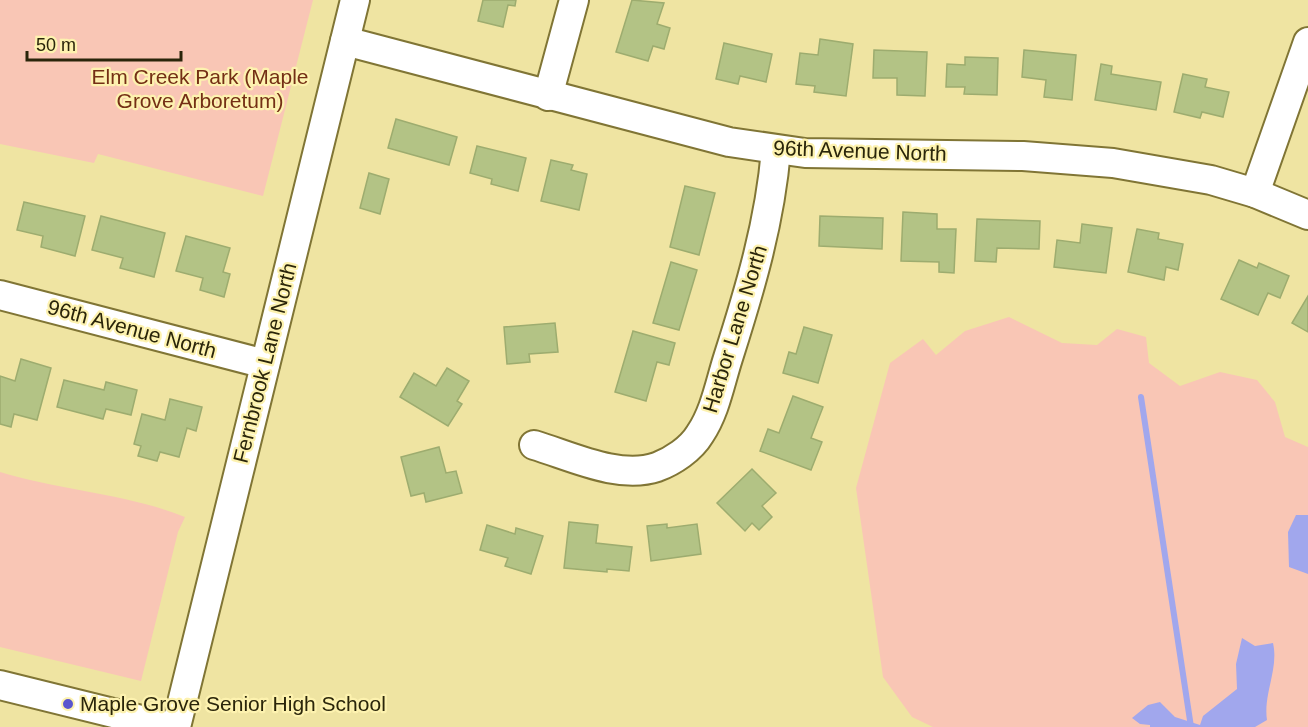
<svg xmlns="http://www.w3.org/2000/svg" width="1308" height="727" viewBox="0 0 1308 727" font-family="Helvetica,sans-serif">
  <style>
    .green { fill: #f9c6b5 }
    .water { fill: #a1a7ed }
    .lines { fill: none; stroke-linecap: round; stroke-linejoin: round }
    .stream { stroke: #a1a7ed; stroke-width: 6 }
    .building { fill: #b3c385; stroke: #9dac6f; stroke-width: 1.5 }
    .minor-casing { stroke: #807535; stroke-width: 32 }
    .minor { stroke: #fff; stroke-width: 28 }
    .poi-dot { fill: #5a56ce; stroke: #fdf2af; stroke-width: 2 }
    .labels { text-anchor: middle; stroke-width: 4.5; stroke-linejoin: round; paint-order: stroke }
    .park-label { font-size: 21px; fill: #742f15; stroke: #fdf2af }
    .street-label { font-size: 21px; fill: #2a250a; stroke: #fdf2af }
    .poi-label { font-size: 21px; fill: #2a250a; stroke: #fdf2af; text-anchor: start }
  </style>
  <rect width="100%" height="100%" fill="#efe4a2"/>
  <!-- green -->
  <g class="green">
    <path d="M0 0H313L263 196 98 154 94 163 0 144Z"/>
    <path d="M1009 317 1062 343 1097 345 1117 329 1146 337 1149 363 1180 386 1220 372 1257 380 1275 402 1285 437 1308 447V727H933L912 717 883 677 856 488 890 363 923 339 936 355 965 331Z"/>
    <path d="M0 472C62 491 125 493 185 517L178 532 141 681 0 647Z"/>
  </g>
  <!-- water -->
  <g class="water">
    <path d="M1296 515H1308V574L1289 567 1288 532Z"/>
    <path d="M1242 638 1255 646 1273 643C1279 669 1263 694 1267 720L1255 727H1150V725L1140 724 1132 718 1148 705 1160 702 1175 717 1200 725 1203 716 1237 689 1236 664Z"/>
  </g>
  <g class="lines">
    <!-- stream -->
    <path class="stream" d="M1141 397 1191 727"/>
  </g>
  <!-- building -->
  <g class="building">
    <path d="M483 0H516L515 6 508 5 503 27 478 21Z"/>
    <path d="M632 0 664 3 657 24 670 28 664 49 653 46 648 61 616 52Z"/>
    <path d="M820 39 853 44 846 96 814 92 815 86 796 84 800 53 818 55Z"/>
    <path d="M724 43 772 54 766 82 740 76 738 84 716 79Z"/>
    <path d="M874 50 927 52 925 96 897 95V78H873Z"/>
    <path d="M1024 50 1076 55 1072 100 1044 97 1046 80 1022 77Z"/>
    <path d="M965 57 998 58 997 95 964 94 965 87H946L947 64 965 65Z"/>
    <path d="M1101 64 1112 66 1111 74 1161 82 1156 110 1095 100Z"/>
    <path d="M1183 74 1207 79 1205 87 1229 92 1223 117 1202 112 1200 118 1174 112Z"/>
    <path d="M396 119 457 137 449 165 388 148Z"/>
    <path d="M477 146 526 158 518 191 491 184 492 179 470 173Z"/>
    <path d="M551 160 573 165 571 170 587 174 579 210 541 201Z"/>
    <path d="M369 173 389 179 380 214 360 208Z"/>
    <path d="M685 186 715 193 699 255 670 247Z"/>
    <path d="M24 202 85 216 75 256 41 247 43 236 17 230Z"/>
    <path d="M903 212 937 214V229H956L954 273 939 272V262L901 261Z"/>
    <path d="M101 216 165 233 154 277 120 268 123 258 92 250Z"/>
    <path d="M820 216 883 218 882 249 819 246Z"/>
    <path d="M977 219 1040 221 1039 249 997 248 996 262 975 261Z"/>
    <path d="M1082 224 1112 228 1106 273 1054 267 1057 240 1080 243Z"/>
    <path d="M1137 229 1159 233 1158 239 1183 244 1178 270 1166 267 1164 280 1128 272Z"/>
    <path d="M186 236 230 248 223 272 230 274 224 297 200 290 203 278 176 271Z"/>
    <path d="M1239 260 1257 268 1259 263 1289 276 1280 298 1268 293 1258 315 1221 299Z"/>
    <path d="M671 262 697 270 679 330 653 323Z"/>
    <path d="M1308 296V332L1292 323Z"/>
    <path d="M555 323 558 352 529 354 530 362 507 364 504 327Z"/>
    <path d="M804 327 832 335 818 383 783 373 789 352 796 354Z"/>
    <path d="M633 331 675 343 669 365 657 362 646 401 615 392Z"/>
    <path d="M21 359 51 368 37 420 14 414 11 427 0 424V376L15 381Z"/>
    <path d="M447 368 469 381 457 401 462 404 448 426 400 397 414 373 436 386Z"/>
    <path d="M64 380 104 390 106 382 137 390 131 415 106 409 103 419 57 407Z"/>
    <path d="M793 396 823 407 811 438 822 442 811 470 760 451 768 429 779 433Z"/>
    <path d="M170 399 202 407 196 431 187 428 179 457 160 452 157 461 138 456 141 446 134 444 142 414 165 420Z"/>
    <path d="M439 447 446 473 456 471 462 493 426 502 424 493 411 496 401 457Z"/>
    <path d="M752 469 776 493 762 506 772 517 759 530 752 523 745 531 717 503Z"/>
    <path d="M569 522 598 525 596 543 632 547 629 571 607 569V572L564 568Z"/>
    <path d="M667 524V528L697 524 701 554 651 561 647 526Z"/>
    <path d="M487 525 515 534 516 528 543 536 531 574 505 566 508 558 480 550Z"/>
  </g>
  <g class="lines">
    <!-- minor casing -->
    <g class="minor-casing">
      <g id="minor">
        <path d="M345 41 729 142 805 153 1023 156 1113 163 1211 180 1255 193 1308 215"/>
        <path d="M548 96 574 0"/>
        <path d="M1255 193 1308 42"/>
        <path d="M0 295 265 364"/>
        <path d="M534 445C571 456 619 480 657 467 673 461 691 449 700 434 715 412 720 383 728 358 750 289 770 222 776 150"/>
        <path d="M0 685 170 727"/>
        <path d="M176 727 355 0"/>
      </g>
    </g>
    <!-- minor -->
    <use href="#minor" class="minor"/>
  </g>
  <!-- markers -->
  <circle class="poi-dot" cx="68" cy="704" r="6"/>
  <g class="labels">
    <!-- park labels -->
    <g class="park-label">
      <text x="200" y="84">Elm Creek Park (Maple<tspan x="200" dy="24">Grove Arboretum)</tspan></text>
    </g>
    <!-- street labels -->
    <g class="street-label">
      <text transform="translate(860 151) rotate(2)" y="7">96th Avenue North</text>
      <text transform="translate(132 329) rotate(15)" y="7">96th Avenue North</text>
      <text transform="translate(735 329) rotate(-73)" y="7">Harbor Lane North</text>
      <text transform="translate(265 363) rotate(-76)" y="7">Fernbrook Lane North</text>
    </g>
    <!-- poi labels -->
    <g class="poi-label">
      <text x="80" y="711">Maple Grove Senior High School</text>
    </g>
  </g>
  <!-- scale -->
  <path d="M27 51v9h154v-9" fill="none" stroke="#2a250a" stroke-width="3"/>
  <text x="36" y="51" font-size="18" fill="#2a250a" stroke="#fdf2af" stroke-width="4.5" paint-order="stroke">50 m</text>
</svg>
